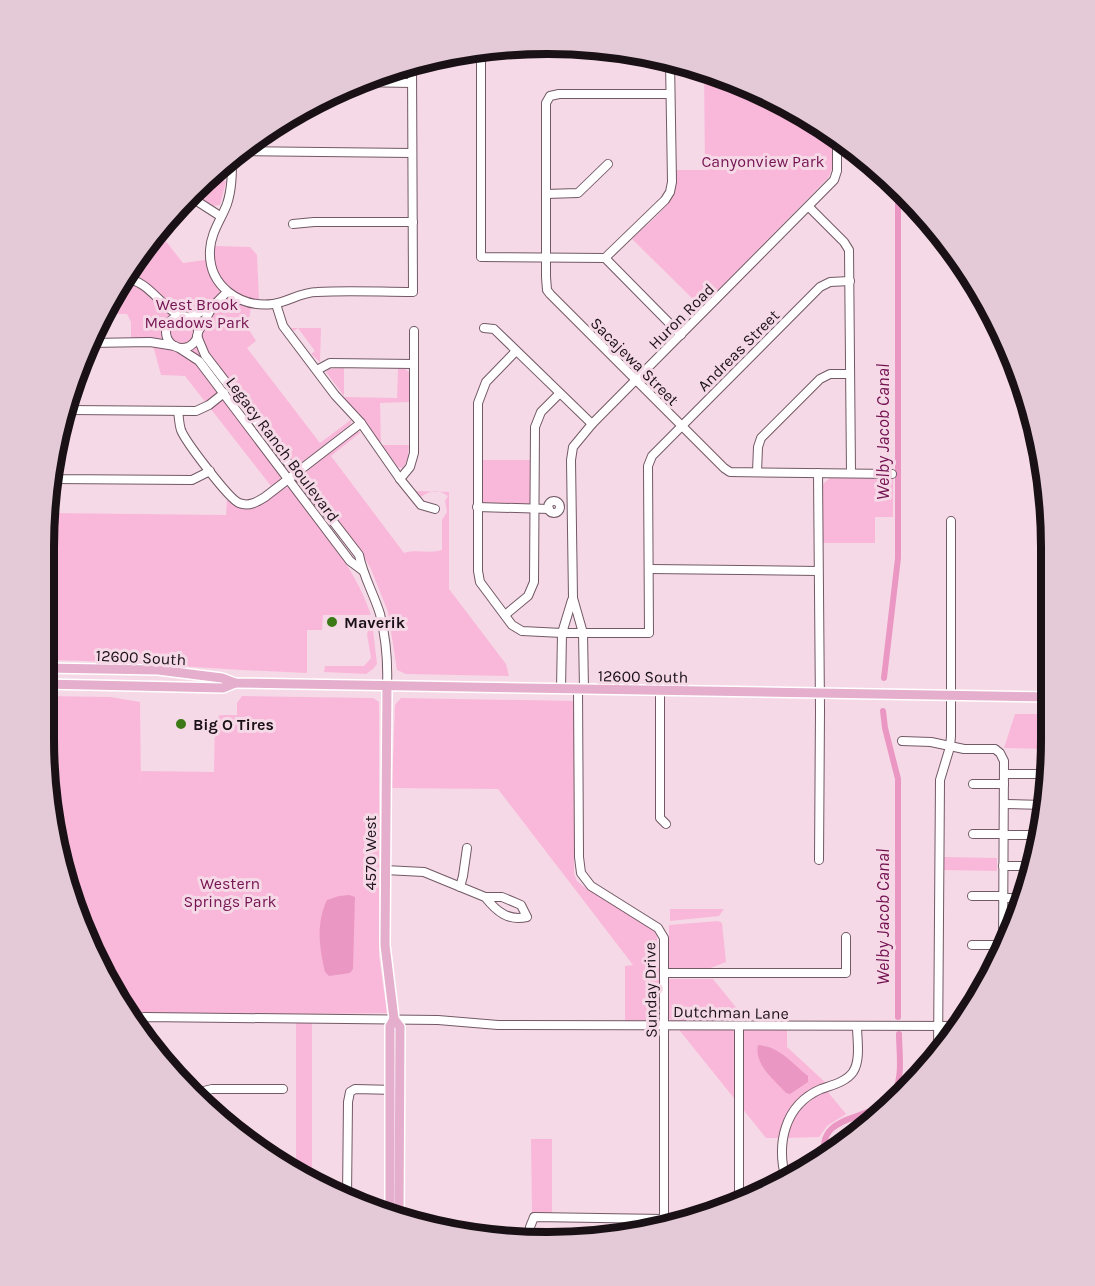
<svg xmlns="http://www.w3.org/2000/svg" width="1095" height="1286" viewBox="0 0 1095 1286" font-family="Karla,sans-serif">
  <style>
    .green { fill: #f9b8d9 }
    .water { fill: #eb97c4 }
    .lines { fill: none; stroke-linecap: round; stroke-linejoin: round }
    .canal { stroke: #eb97c4; stroke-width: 6 }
    .minor-casing { stroke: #725965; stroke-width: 10 }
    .major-casing { stroke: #fff; stroke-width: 12 }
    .minor { stroke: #fff; stroke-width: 8 }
    .major { stroke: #e4aecc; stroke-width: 9 }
    .poi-dot { fill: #3b7a16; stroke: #f6d9e7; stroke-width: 2 }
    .labels { text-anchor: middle; stroke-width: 6; stroke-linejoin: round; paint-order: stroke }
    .park-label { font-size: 16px; fill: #741351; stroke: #f6d9e7 }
    .street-label { font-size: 16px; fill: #1a1116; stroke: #f6d9e7 }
    .poi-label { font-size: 16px; font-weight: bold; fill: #1a1116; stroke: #f6d9e7; text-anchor: start }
    .water-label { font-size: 18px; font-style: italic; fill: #721150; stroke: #f6d9e7 }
    .rim { fill: none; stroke: #1a1116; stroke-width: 8 }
  </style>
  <rect width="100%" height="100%" fill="#f6d9e7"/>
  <!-- green -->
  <g class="green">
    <path d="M704 71 741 82 828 129 832 132V169L828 178 701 307 632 239C651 220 682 200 676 170H705Z"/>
    <path d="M203 181H226L220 205 213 206 192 193Z"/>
    <path d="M157 230 183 263 205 260 214 246 250 247 257 255 259 299H252L248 328 256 341 247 348 320 443 352 419 350 425 271 486 185 376 161 375 151 338H131V322L127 314H102L147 241Z"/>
    <path d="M291 328H321L320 362 311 354 315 351 298 328 294 331Z"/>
    <path d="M344 368V397L397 398 398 369H405L409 372V402L380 403 381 445H409L408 458 403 468 398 467 357 412 343 398 344 396 326 372 329 369Z"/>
    <path d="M357 432H361L331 456 404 553C417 549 431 554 442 550V520L447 512 445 501 448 496C439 489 430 490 421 497L416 491 449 492V589L506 664 509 676 406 674 397 670 388 612 371 569 363 555 305 475 310 468Z"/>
    <path d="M480 460H531V501L529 504H483L480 501Z"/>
    <path d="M830 478 893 479V517H875V543H823V484Z"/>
    <path d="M285 487 291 488C321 529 355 567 371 615H323L322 630H307V673C219 670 132 661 45 660L47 513 226 515 227 500C250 518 267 501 285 487Z"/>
    <path d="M369 629 373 630 377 664 373 669 366 674 324 672 325 666H364L371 658 367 634Z"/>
    <path d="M44 696 110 697 140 702 141 786V771L214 772 215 720 220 715H237V703L242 696 373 698 379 702V956L387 1013 312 1014V1179L296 1171V1014L130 1013 96 962 61 869 44 739Z"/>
    <path d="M401 698 574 701V874L577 881 583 886 654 931 657 937V965L660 966 661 1015C652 1024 637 1021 625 1021V966L633 965 498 789 392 788 395 705Z"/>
    <path d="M1015 714H1051V749L1004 748Z"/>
    <path d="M943 857 997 858V871L943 870Z"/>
    <path d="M670 909H724L719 916 670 921Z"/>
    <path d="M718 921 722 923 726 962 708 969 669 970V925Z"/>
    <path d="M667 979H713L747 1021H768L769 1030H787V1047L825 1082C799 1093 785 1111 778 1138H766L672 1021 667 1017Z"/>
    <path d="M827 1091 846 1114 827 1126 819 1137 786 1138C793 1114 806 1101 827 1091Z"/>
    <path d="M531 1139H552V1213L532 1214Z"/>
  </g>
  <!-- water -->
  <g class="water">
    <path d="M349 895 355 897 353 969 350 973 329 976 325 972C319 947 316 923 327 900L339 896Z"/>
    <path d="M758 1045C779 1046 792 1063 808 1076V1082L790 1094 786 1093C774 1079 754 1065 758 1045Z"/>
  </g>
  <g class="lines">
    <!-- canal -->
    <g class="canal">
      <path d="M884 678 898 558V186"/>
      <path d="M883 711 885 728 898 779V1017"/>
      <path d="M825 1159C814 1108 878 1125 895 1091 903 1075 899 1051 899 1034"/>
    </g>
    <!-- minor casing -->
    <g class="minor-casing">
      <g id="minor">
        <path d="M482 50 481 56V257L605 258 681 335"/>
        <path d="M354 82 412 83"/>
        <path d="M670 94H559L550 96 546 103V277L547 290 550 294 724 468 730 472 892 474"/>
        <path d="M243 151 412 153"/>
        <path d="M232 158C232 173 232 189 227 204 221 220 211 232 210 250 208 286 240 308 273 304 288 302 301 292 317 292 349 290 381 292 413 292L412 64"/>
        <path d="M546 194 578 193 608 164"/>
        <path d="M189 196 220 216"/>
        <path d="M809 207 844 242 849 250 851 473"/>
        <path d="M293 224 314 222H413"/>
        <path d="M605 258 665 200 670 192 672 182 670 61"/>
        <path d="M124 278C150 281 159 306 181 316"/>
        <path d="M276 304 283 326 335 395 361 423 400 479 421 505 435 509"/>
        <circle cx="182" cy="332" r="16"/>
        <path d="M189 318 213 306"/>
        <path d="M484 328 494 329 592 424"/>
        <path d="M198 332 213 306 227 292"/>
        <path d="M197 336 205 355 359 555C363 576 374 594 380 614 386 638 388 662 387 686"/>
        <path d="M90 343 150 342 175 346"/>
        <path d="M179 348 199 361 350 561 362 570"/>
        <path d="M516 351 486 382 478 403V571L480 582 512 625 522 631 562 633H649L648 466 652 456 820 287 830 282 850 281"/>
        <path d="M317 370 330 363 414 364"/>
        <path d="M69 410 196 411 209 405 224 393"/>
        <path d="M178 411C179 417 179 424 181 430 185 441 229 499 239 503 249 507 257 502 265 497L361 423"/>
        <path d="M757 472 758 447 761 438 820 379 830 374H850"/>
        <path d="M818 473 820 710 819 860"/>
        <path d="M50 475 52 479 192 480 210 471"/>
        <path d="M400 479 410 467 414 453V331"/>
        <circle cx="554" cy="507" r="6"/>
        <path d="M477 507 549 509"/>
        <path d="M650 569 818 571"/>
        <path d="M505 615 528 596 534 582 535 427 541 412 559 394"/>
        <path d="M561 689 562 633 572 600"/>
        <path d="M578 689 579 857 581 873 591 886 658 928 664 938V1225"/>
        <path d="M584 689 583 633 573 598 571 460 573 447 592 424 834 180 837 171V136"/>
        <path d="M660 692V818L666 824"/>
        <path d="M902 741 931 742 964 749H995L1000 753 1004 761 1003 949"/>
        <path d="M1004 774H1050"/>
        <path d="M973 784H1004"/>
        <path d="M1004 804 1044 805"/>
        <path d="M973 834H1004"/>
        <path d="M1004 835H1038"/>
        <path d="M1003 866H1032"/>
        <path d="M385 870 424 872 485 897H502L521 905 527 917C508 921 497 912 485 897"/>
        <path d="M460 887 463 876 467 848"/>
        <path d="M972 896H1003"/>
        <path d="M1003 898H1025"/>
        <path d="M972 945H1003"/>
        <path d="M664 973H846V937"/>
        <path d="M972 994H982"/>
        <path d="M135 1021 144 1017 438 1020 498 1025 959 1026"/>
        <path d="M938 1054 940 780 950 747 951 736V521"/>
        <path d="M202 1100 204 1091 212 1089H283"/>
        <path d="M786 1180C776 1144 784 1105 821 1089 832 1085 846 1082 853 1072 861 1060 857 1039 857 1026"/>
        <path d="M347 1197 348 1102 350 1092 355 1089 395 1090"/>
        <path d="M739 1205V1026"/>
        <path d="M530 1238V1227L534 1217 664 1219"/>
      </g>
    </g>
    <!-- major casing -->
    <g class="major-casing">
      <g id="major">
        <path d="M45 668 158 670 222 678 235 683 1051 697"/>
        <path d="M44 684 223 688 235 683"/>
        <path d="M387 686 385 945 394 1019 400 1027 399 1219"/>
        <path d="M390 1217V1026L394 1019"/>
      </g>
    </g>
    <!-- minor -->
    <use href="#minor" class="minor"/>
    <!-- major -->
    <use href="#major" class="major"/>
  </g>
  <!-- markers -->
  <g class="poi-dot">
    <circle cx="332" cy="622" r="6"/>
    <circle cx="181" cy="724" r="6"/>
  </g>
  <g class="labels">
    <!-- park labels -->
    <g class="park-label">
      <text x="763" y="167">Canyonview Park</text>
      <text x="197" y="310">West Brook<tspan x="197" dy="18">Meadows Park</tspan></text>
      <text x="230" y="889">Western<tspan x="230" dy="18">Springs Park</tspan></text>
    </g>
    <!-- street labels -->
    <g class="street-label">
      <text transform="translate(681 316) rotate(-45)" y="6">Huron Road</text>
      <text transform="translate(738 350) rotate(-45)" y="6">Andreas Street</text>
      <text transform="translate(635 361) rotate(45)" y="6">Sacajewa Street</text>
      <text transform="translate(283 449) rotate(53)" y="6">Legacy Ranch Boulevard</text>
      <text transform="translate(141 657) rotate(3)" y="6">12600 South</text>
      <text transform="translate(643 676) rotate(1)" y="6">12600 South</text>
      <text transform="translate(370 853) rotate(-90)" y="6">4570 West</text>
      <text transform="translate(650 990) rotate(-91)" y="6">Sunday Drive</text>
      <text transform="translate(731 1012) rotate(1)" y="6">Dutchman Lane</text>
    </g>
    <!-- poi labels -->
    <g class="poi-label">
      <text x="344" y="628">Maverik</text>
      <text x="193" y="730">Big O Tires</text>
    </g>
    <!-- water labels -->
    <g class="water-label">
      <text transform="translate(883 432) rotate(-90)" y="6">Welby Jacob Canal</text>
      <text transform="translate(883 917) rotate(-90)" y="6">Welby Jacob Canal</text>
    </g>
  </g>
  <!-- crop -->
  <path d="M0 0H1095V1286H0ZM547 54H548A493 493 0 0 1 1041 547V739A493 493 0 0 1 548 1232H547A493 493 0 0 1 54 739V547A493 493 0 0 1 547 54Z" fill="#e4c9d6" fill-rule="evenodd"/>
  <path class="rim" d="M547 54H548A493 493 0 0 1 1041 547V739A493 493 0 0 1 548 1232H547A493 493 0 0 1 54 739V547A493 493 0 0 1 547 54Z"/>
</svg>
